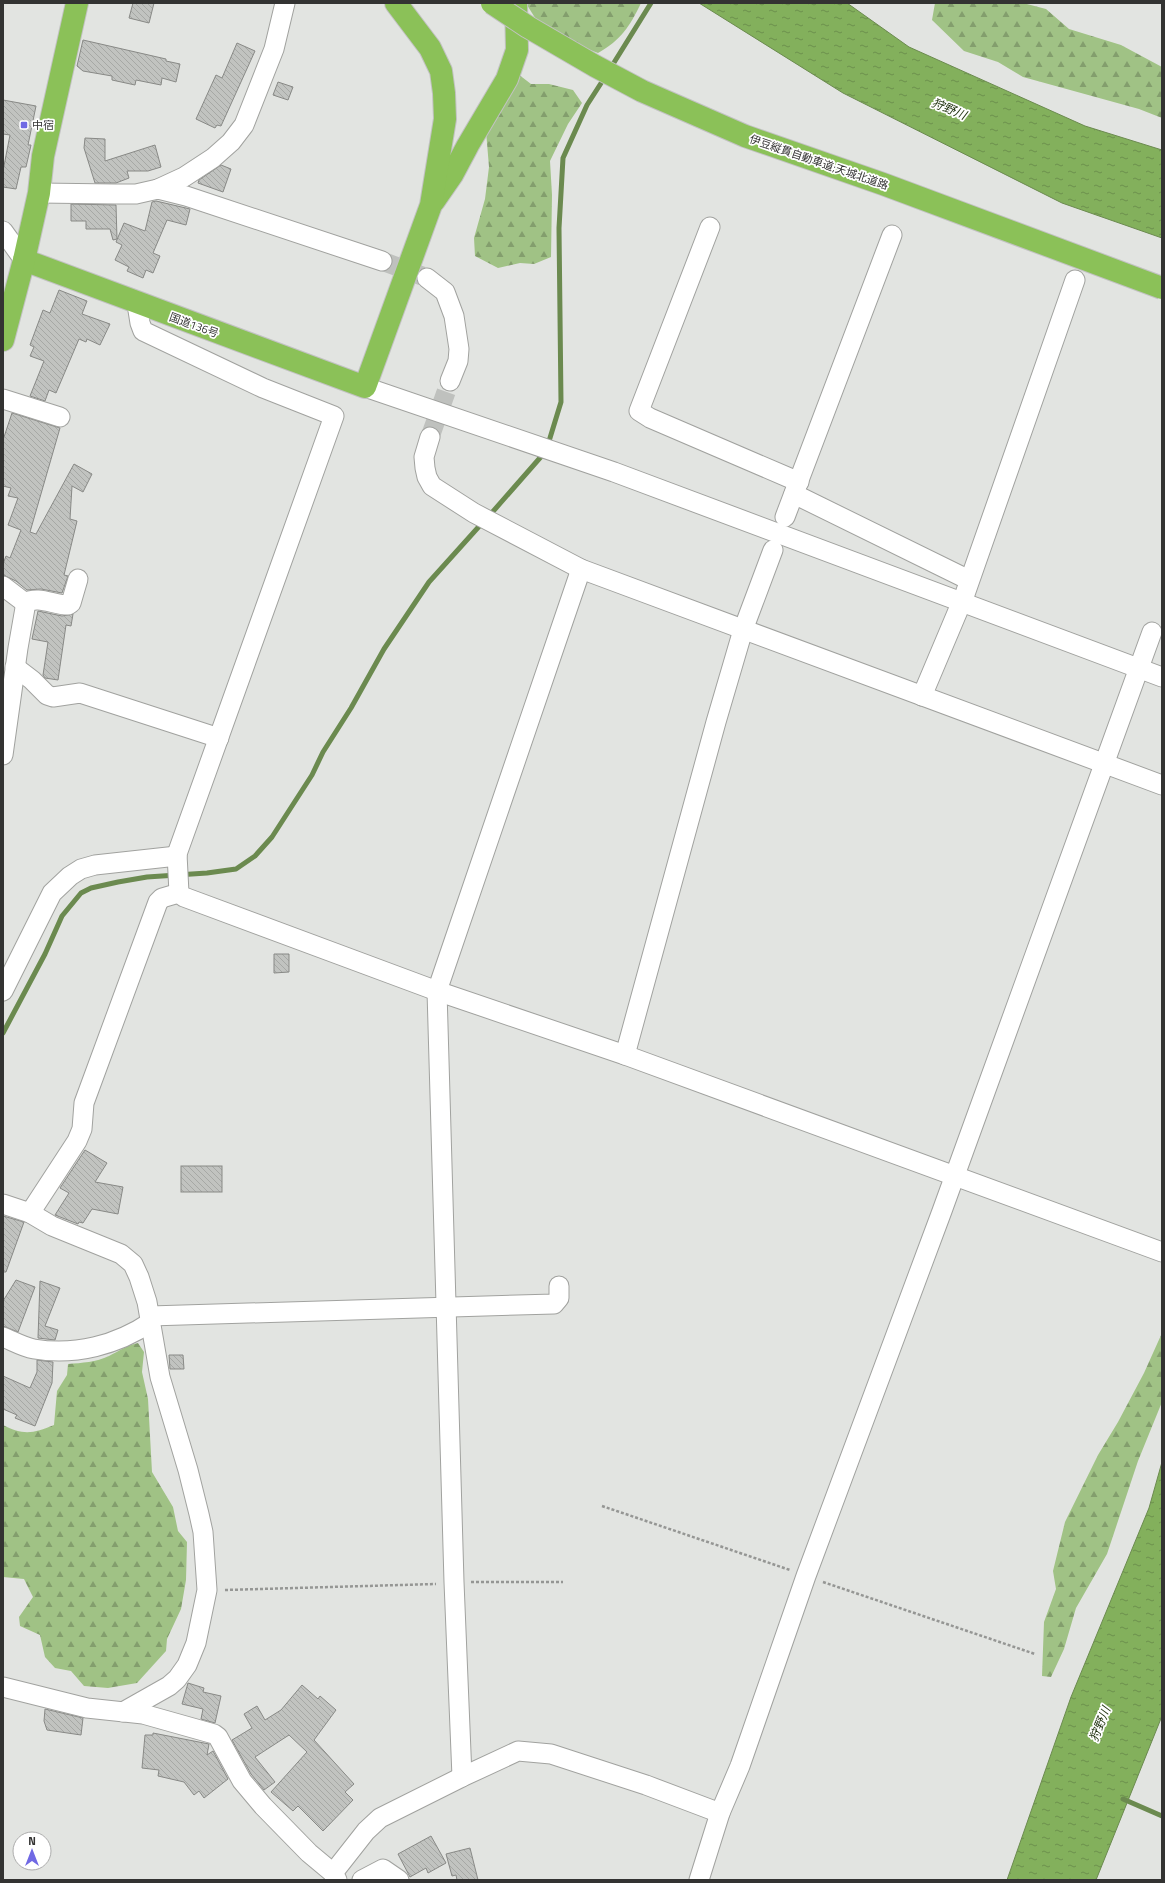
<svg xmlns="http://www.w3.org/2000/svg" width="1165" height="1883" viewBox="0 0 1165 1883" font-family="'Titillium Web','Noto Sans JP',sans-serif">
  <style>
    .forest { fill: url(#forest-firs) }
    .water { fill: url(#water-ripples); stroke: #6b8a4f }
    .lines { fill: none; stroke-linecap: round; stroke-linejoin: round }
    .stream { stroke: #6b8a4f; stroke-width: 5 }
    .building { fill: url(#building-back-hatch); stroke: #888986 }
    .minor-tunnel { stroke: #bfc1be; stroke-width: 19; stroke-dasharray: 19 10; stroke-linecap: butt }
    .minor-casing { stroke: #a1a29f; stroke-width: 21 }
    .highway-casing { stroke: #c2c2c2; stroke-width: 24 }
    .path { stroke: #959694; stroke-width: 2.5; stroke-dasharray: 3 2; stroke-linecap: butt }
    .minor { stroke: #fff; stroke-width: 19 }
    .highway { stroke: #8bc158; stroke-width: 22 }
    .highway-bridge-casing { stroke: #c2c2c2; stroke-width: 24; stroke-linecap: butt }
    .highway-bridge { stroke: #8bc158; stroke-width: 22 }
    .poi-dot { fill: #7069e4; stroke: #fff; stroke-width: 1.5 }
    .labels { text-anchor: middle; stroke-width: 3.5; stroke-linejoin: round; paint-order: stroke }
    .poi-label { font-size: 11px; fill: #333332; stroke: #fff; text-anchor: start }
    .street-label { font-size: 11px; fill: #333332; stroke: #fff }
    .water-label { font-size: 12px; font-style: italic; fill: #1f310e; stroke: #fff }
  </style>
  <defs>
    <pattern id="forest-firs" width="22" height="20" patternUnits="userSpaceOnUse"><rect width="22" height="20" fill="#a0c285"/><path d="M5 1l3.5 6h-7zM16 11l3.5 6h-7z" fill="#839e6d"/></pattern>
    <pattern id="water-ripples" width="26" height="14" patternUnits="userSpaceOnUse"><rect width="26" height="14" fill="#83b05c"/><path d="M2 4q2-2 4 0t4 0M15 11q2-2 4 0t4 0" fill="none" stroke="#6c904d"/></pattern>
    <pattern id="building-back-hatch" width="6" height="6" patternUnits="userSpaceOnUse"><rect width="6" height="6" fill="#c1c3c0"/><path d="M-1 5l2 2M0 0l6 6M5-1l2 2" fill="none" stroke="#a6a8a5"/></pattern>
  </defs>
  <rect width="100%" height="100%" fill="#e2e4e1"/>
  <!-- forest -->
  <g class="forest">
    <path d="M530 3H641C630 26 621 40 598 53L559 38 537 21 527 5Z"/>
    <path d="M935 3H1023L1046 9 1069 29 1121 45 1162 67V118L1139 109 1023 77 998 62 964 51 932 20Z"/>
    <path d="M518 74 531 84H549L573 90 582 103 568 124 550 161 552 195 551 257 534 264 520 263 498 268 475 256 474 238 485 199 489 167 486 131Z"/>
    <path d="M1162 1333V1402L1138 1461 1107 1554 1076 1608 1064 1649 1051 1677 1042 1676 1044 1622 1056 1589 1053 1571 1065 1522 1098 1455 1118 1422 1144 1373Z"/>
    <path d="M138 1343 144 1352 142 1372 148 1399 152 1472 173 1507 178 1531 187 1542 186 1580 181 1609 167 1639 166 1651 137 1683 108 1688 84 1686 71 1671 55 1668 45 1657 40 1635 20 1626 19 1617 33 1597 24 1579 3 1577V1425C24 1436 34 1433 54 1425L57 1391 67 1375 68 1364C82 1363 96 1362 109 1356 119 1351 127 1345 138 1343Z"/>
  </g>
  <!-- water -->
  <g class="water">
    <path d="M699 3H847L909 47 1085 126 1162 150V238L1062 203 843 93Z"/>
    <path d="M1162 1462V1716L1096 1880H1007L1071 1697 1149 1508Z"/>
  </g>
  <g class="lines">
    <!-- stream -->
    <g class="stream">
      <path d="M610 69 651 3"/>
      <path d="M489 516 546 451 561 402 559 228 563 158 587 105 605 77"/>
      <path d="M3 1033 45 954 62 916 81 893 91 888 118 882 147 877 207 873 236 869 255 856 272 837 312 775 323 752 351 708 384 649 429 582 483 522"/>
      <path d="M1123 1799 1162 1816"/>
    </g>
  </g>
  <!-- building -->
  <g class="building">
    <path d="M133 3H154L149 23 129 18Z"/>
    <path d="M83 40 166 59V61L180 64 176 82 162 78 161 85 136 80 135 85 112 80V76L83 71 77 66Z"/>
    <path d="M237 43 255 51 221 126 217 125 215 128 196 119 216 75 222 78Z"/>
    <path d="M278 82 293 87 288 100 273 95Z"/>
    <path d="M3 100 36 106 28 145H31L26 167H21L16 189 3 187V171L10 135 3 134Z"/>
    <path d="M85 138 105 139V161L155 145 161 167 148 171H127L129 178 116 183H95L84 148Z"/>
    <path d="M221 165 231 169 223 192 198 183 199 180Z"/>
    <path d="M156 201 190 209 186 225 167 220 153 253 160 256 153 273 146 270 143 278 127 271 129 267 115 260 122 245 116 242 124 223 145 231 152 202Z"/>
    <path d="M71 204 116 205 117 239 113 240 110 229H86V221H71Z"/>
    <path d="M59 290 87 301 82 314 110 324 100 345 87 339 86 342 79 339 56 393 49 390 45 401 30 396 44 361 30 356 34 347 30 345 43 310 50 313Z"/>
    <path d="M12 413 60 428 30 532 36 534 74 464 92 474 83 492 72 486 70 519 77 521 64 575 68 576 62 593 41 589 27 590 16 581 3 575V564L6 556 10 558 21 530 8 525 18 498 8 496 11 488 3 486V440Z"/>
    <path d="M38 611 62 616 73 614 71 626 66 625 58 680 45 678 43 675 48 642 32 639Z"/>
    <path d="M274 954H289V972L274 973Z"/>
    <path d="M85 1150 107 1163 95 1182 123 1187 118 1214 92 1209 83 1223 79 1222 78 1224 55 1215 69 1193 60 1188Z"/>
    <rect x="181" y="1166" width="41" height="26"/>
    <path d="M3 1216 24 1222 6 1272H3Z"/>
    <path d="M16 1280 35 1287 18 1332 3 1326V1301Z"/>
    <path d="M40 1281 60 1288 45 1326 58 1330 55 1340 38 1338Z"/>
    <path d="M169 1355H183L184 1369H170Z"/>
    <path d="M37 1360 53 1362 52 1383 35 1426 15 1418 17 1415 3 1409V1376L30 1388 37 1372Z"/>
    <path d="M188 1683 204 1688 203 1692 221 1696 215 1723 201 1719 203 1709 182 1704Z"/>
    <path d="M302 1685 318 1699 320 1696 336 1710 314 1740 354 1784 345 1792 353 1800 323 1831 298 1806 293 1811 271 1792 307 1752 289 1735 255 1757 275 1782 264 1790 251 1774 232 1740 252 1728 244 1714 257 1706 265 1720 281 1710Z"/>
    <path d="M45 1709 83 1718 81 1735 47 1730 44 1721Z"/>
    <path d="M153 1733 209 1744 207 1755 213 1751 228 1779 204 1798 199 1791 194 1795 184 1782 158 1776 159 1770 142 1768 145 1735H153Z"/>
    <path d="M431 1836 446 1863 428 1873 426 1868 410 1877 398 1854Z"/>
    <path d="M470 1848 478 1880H457L456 1875 452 1876 446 1854Z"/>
  </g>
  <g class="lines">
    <!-- minor-tunnel -->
    <g class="minor-tunnel">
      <path d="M382 261 422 276"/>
      <path d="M430 437 450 381"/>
    </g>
    <!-- minor casing -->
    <g class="minor-casing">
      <g id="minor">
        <path d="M158 189 184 177 213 158 231 142 244 125 274 49 285 3"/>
        <path d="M39 193 115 194H136L158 189 186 196 382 261"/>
        <path d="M710 227 639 411 650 418 799 482"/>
        <path d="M3 231 24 260"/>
        <path d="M427 278 445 292 454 316 459 349 458 361 450 381"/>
        <path d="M137 304 140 323 143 331 263 388 334 416 177 854 179 893 184 897 437 991 625 1055 1162 1252"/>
        <path d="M365 387 614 472 1162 677"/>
        <path d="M3 399 60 417"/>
        <path d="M430 437 424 457 425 468 427 477 432 486 474 513 581 569 1162 785"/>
        <path d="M794 494 969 580"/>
        <path d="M785 517 892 235"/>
        <path d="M3 586 24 602 25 608 18 648 3 755"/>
        <path d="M24 603C39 595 53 605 68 605L71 603 78 579"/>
        <path d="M15 667 32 680 47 695 53 697 80 693 219 738"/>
        <path d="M922 696 965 594 1075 280"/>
        <path d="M3 991 52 893 70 876 81 869 95 865 177 856"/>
        <path d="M625 1055 716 722 743 630 773 550"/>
        <path d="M3 1204 30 1213 52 1226 121 1254 133 1264 139 1277 147 1302 160 1377 188 1470 199 1514 203 1532 207 1590 196 1643 187 1665 177 1679 169 1686 123 1712"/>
        <path d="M30 1213 77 1141 82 1129 84 1103 158 902 162 898 179 893"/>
        <path d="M150 1316 554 1304 559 1298V1286"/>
        <path d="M3 1337C13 1341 23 1347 34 1349 75 1356 117 1345 151 1322"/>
        <path d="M3 1687 87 1708 143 1714 214 1734 218 1737 242 1781 263 1806 309 1853 333 1873 337 1880"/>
        <path d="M462 1777 454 1582 437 991 581 569"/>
        <path d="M333 1873 366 1831 380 1818 462 1777 518 1751 551 1754 646 1785 720 1813"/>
        <path d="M362 1880 383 1869 399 1880"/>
        <path d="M699 1880 720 1813 740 1766 806 1576 942 1211 1152 632"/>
      </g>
    </g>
    <!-- highway casing -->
    <g class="highway-casing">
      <g id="highway">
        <path d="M434 201 452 175 468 145 507 79 517 50 516 3"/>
        <path d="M24 260 365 387 431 205 445 119 444 93 441 71 430 48 396 3"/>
        <path d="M3 340 24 260 39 193 43 156 77 3"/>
      </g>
    </g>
    <!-- path -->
    <g class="path">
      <path d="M602 1506 790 1570"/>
      <path d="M471 1582H563"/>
      <path d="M823 1582 1035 1654"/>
      <path d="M225 1590 436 1584"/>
    </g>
    <!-- minor -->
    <use href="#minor" class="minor"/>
    <!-- highway -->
    <use href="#highway" class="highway"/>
    <!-- highway-bridge casing -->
    <g class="highway-bridge-casing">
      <path id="highway-bridge" d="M492 3 528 27 595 66 642 91 745 136 883 184 1162 288"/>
    </g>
    <!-- highway-bridge -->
    <use href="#highway-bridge" class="highway-bridge"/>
  </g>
  <!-- markers -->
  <rect class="poi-dot" x="20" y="121" width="8" height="8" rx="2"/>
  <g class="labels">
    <!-- poi labels -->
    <g class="poi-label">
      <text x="32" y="129">中宿</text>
    </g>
    <!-- street labels -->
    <g class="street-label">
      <text transform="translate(819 162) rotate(19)" y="4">伊豆縦貫自動車道;天城北道路</text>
      <text transform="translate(194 325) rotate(20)" y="4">国道136号</text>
    </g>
    <!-- water labels -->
    <g class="water-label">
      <text transform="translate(949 109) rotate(23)" y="4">狩野川</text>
      <text transform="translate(1100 1724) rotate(-68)" y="4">狩野川</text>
    </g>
  </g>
  <!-- border -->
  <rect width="1165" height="1883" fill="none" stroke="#333332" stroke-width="8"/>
  <!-- north arrow -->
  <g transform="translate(32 1851)"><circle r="19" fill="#ffffff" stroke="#adadad"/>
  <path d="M0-3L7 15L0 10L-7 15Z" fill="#7069e4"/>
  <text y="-6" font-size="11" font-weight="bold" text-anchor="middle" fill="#333332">N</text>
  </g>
</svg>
